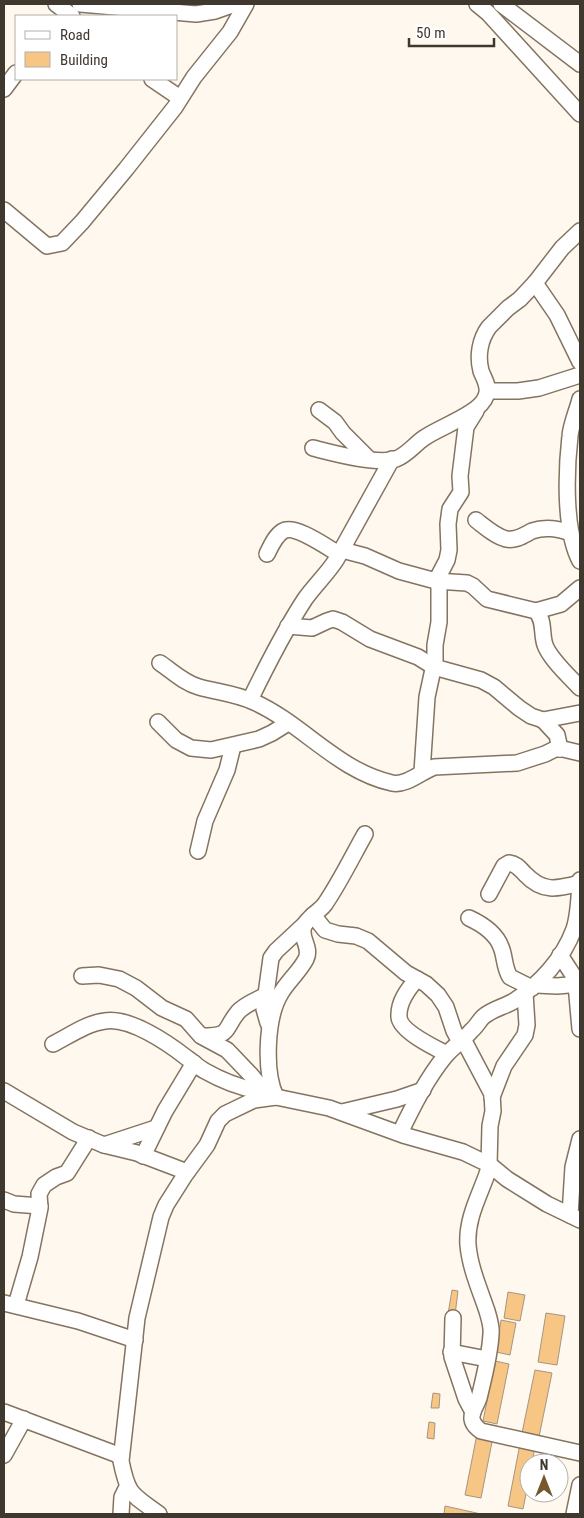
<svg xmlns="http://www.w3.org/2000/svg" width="584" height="1518" viewBox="0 0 584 1518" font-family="'Roboto Condensed',sans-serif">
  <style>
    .building { fill: #f7c685; stroke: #a59581 }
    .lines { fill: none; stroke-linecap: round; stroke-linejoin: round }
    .minor-casing { stroke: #837460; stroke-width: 18 }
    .minor { stroke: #fff; stroke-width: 15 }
  </style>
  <rect width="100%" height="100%" fill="#fff8ef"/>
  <!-- building -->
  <g class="building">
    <path d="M452 1290 458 1291 455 1315 448 1314Z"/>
    <path d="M508 1292 525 1295 520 1321 504 1318Z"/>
    <path d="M546 1313 565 1316 557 1365 538 1362Z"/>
    <path d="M501 1320 516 1323 510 1355 496 1352Z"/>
    <path d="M495 1361 509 1364 497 1424 483 1421Z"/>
    <path d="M535 1370 552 1373 539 1437 522 1433Z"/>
    <path d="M433 1393 440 1394 439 1408H431Z"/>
    <path d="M429 1422 435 1423 434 1439 427 1438Z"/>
    <path d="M477 1434 493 1437 481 1498 465 1495Z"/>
    <path d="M520 1444 535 1447 532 1463H529V1479L523 1509 508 1506Z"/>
    <path d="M445 1506 481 1514H444Z"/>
  </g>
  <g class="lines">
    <!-- minor casing -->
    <g class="minor-casing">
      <g id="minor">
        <path d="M56 4 72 16"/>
        <path d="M80 4 196 14 215 11 235 4"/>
        <path d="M477 4 488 13 580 114"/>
        <path d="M501 4 580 64"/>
        <path d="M152 79 180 98"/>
        <path d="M4 89 16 73"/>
        <path d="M4 210 47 246 62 243 82 222 126 169 175 107 194 77 230 32 246 4"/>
        <path d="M535 283 557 315 580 362"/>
        <path d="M488 391H518L539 388 580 375"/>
        <path d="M580 399C577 411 571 424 570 436 566 471 564 531 580 561"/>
        <path d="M319 410 335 422 343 433 369 459"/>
        <path d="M313 448C333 453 376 465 396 459 407 455 415 444 424 438 439 427 480 414 486 396 490 387 484 379 481 371 477 356 480 339 489 327L508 308 520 299 535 283 562 248 580 231"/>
        <path d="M476 520C485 527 495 536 506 539 516 541 524 535 532 531 546 526 558 529 571 533"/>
        <path d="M342 550 365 556 399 571 436 581 467 583 473 586 487 599 536 611C545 621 541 633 545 645 550 659 570 677 580 688"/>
        <path d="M267 554C271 546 275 536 283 531 295 524 328 548 339 554"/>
        <path d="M436 581 447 560 449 550 448 524 450 509 461 492 460 476 466 427 476 411"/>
        <path d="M536 611 561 604 580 588"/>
        <path d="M288 626 312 628 327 621 333 619 342 622 370 639 418 657 434 667 481 680 494 687 519 708 531 716 543 720 580 713"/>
        <path d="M160 663C172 671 184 683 199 687 217 692 237 694 254 702 303 724 338 771 392 783 406 786 421 772 434 767L517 763 545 754 555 749H563L580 753"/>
        <path d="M250 700C267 665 284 631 305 599 315 585 327 574 336 560L392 459"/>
        <path d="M543 720 557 735 560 749"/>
        <path d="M158 722 176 740 191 748 211 750 259 739 272 733 288 723"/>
        <path d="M422 772 427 697 435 660V645L439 622V582"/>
        <path d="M198 851 205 821 227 770 233 746"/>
        <path d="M489 894 504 866 509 863C517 864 520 869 525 874 543 893 557 889 580 883"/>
        <path d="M313 915 325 930 338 934 356 936 368 941 406 973 426 984 438 995 446 1007 454 1031 460 1042"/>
        <path d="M469 918C482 924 496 933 501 947 505 956 504 968 510 977L532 988"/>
        <path d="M560 955 573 975 576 984 580 1029"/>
        <path d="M82 976 99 975 119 979 136 988 162 1008 186 1019 201 1036 227 1050 251 1075 265 1092"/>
        <path d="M417 979C408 989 398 1002 399 1017 400 1031 435 1048 447 1054"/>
        <path d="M536 985 557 986 580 984"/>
        <path d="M268 1023 264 1009 271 958 276 951 306 923"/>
        <path d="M202 1036C232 1036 223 1030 238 1012 245 1004 257 1000 266 995"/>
        <path d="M463 1039 492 1094 493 1111 490 1126 489 1165"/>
        <path d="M53 1044C69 1036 87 1023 105 1021 130 1017 168 1043 187 1058 193 1062 199 1068 205 1071 226 1083 250 1091 274 1093"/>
        <path d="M4 1091 73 1132 104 1145 137 1153 187 1172"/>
        <path d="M276 1097C264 1072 266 1017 281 993 288 981 300 971 306 959 312 947 299 938 304 926 308 917 319 912 325 904 340 882 352 857 365 834"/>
        <path d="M492 1097 504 1066 525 1035 527 1025 525 993"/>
        <path d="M342 1112 397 1099 423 1090"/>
        <path d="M400 1133C413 1106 427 1078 446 1055 454 1046 464 1040 471 1031 476 1027 479 1021 483 1017 492 1009 504 1007 514 1001 540 984 563 959 574 929 579 914 579 896 580 880"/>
        <path d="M104 1145 156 1128"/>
        <path d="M143 1156 165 1111 194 1063"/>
        <path d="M490 1165C482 1192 466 1216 468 1245 470 1268 480 1290 487 1311 489 1318 492 1327 491 1334 490 1355 484 1377 479 1398 477 1405 471 1411 472 1419 473 1425 477 1428 481 1431L580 1453"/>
        <path d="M4 1200 14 1204 40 1206"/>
        <path d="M570 1215 573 1167 580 1139"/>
        <path d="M4 1303 78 1321 135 1340"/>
        <path d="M16 1305 30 1257 40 1208 39 1194 44 1185 56 1177 67 1173 89 1138"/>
        <path d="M453 1318 452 1357 466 1399 473 1412"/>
        <path d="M451 1352 487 1359"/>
        <path d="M4 1412 121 1456"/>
        <path d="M4 1455 24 1419"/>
        <path d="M121 1514 122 1497 127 1487"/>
        <path d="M159 1514C132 1494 128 1496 121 1461L137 1318 161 1217 166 1205 185 1175 207 1145 218 1121 225 1114 254 1100 276 1097 329 1108 403 1135 463 1152 490 1165 507 1179 547 1204 580 1220"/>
        <path d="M574 1514 580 1485"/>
      </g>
    </g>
    <!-- minor -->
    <use href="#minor" class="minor"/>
  </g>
  <!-- border -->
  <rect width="584" height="1518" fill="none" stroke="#3f382f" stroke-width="10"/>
  <!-- legend -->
  <rect x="15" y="15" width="162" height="65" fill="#ffffff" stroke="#b2afac"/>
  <rect x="25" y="31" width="25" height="8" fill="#ffffff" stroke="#b2afac"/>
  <text x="60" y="40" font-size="15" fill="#3f382f">Road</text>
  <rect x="25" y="52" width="25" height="15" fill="#f7c685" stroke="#b2afac"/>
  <text x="60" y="65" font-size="15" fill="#3f382f">Building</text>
  <!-- north arrow -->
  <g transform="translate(544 1478)"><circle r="24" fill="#ffffff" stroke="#b2afac"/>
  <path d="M0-4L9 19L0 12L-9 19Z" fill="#77582d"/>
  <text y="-8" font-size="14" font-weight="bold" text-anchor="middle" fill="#3f382f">N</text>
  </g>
  <!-- scale -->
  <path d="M409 38v8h85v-8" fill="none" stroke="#3f382f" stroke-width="2.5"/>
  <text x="416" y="38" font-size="15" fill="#3f382f" stroke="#ffffff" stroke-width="4" paint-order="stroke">50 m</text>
</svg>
